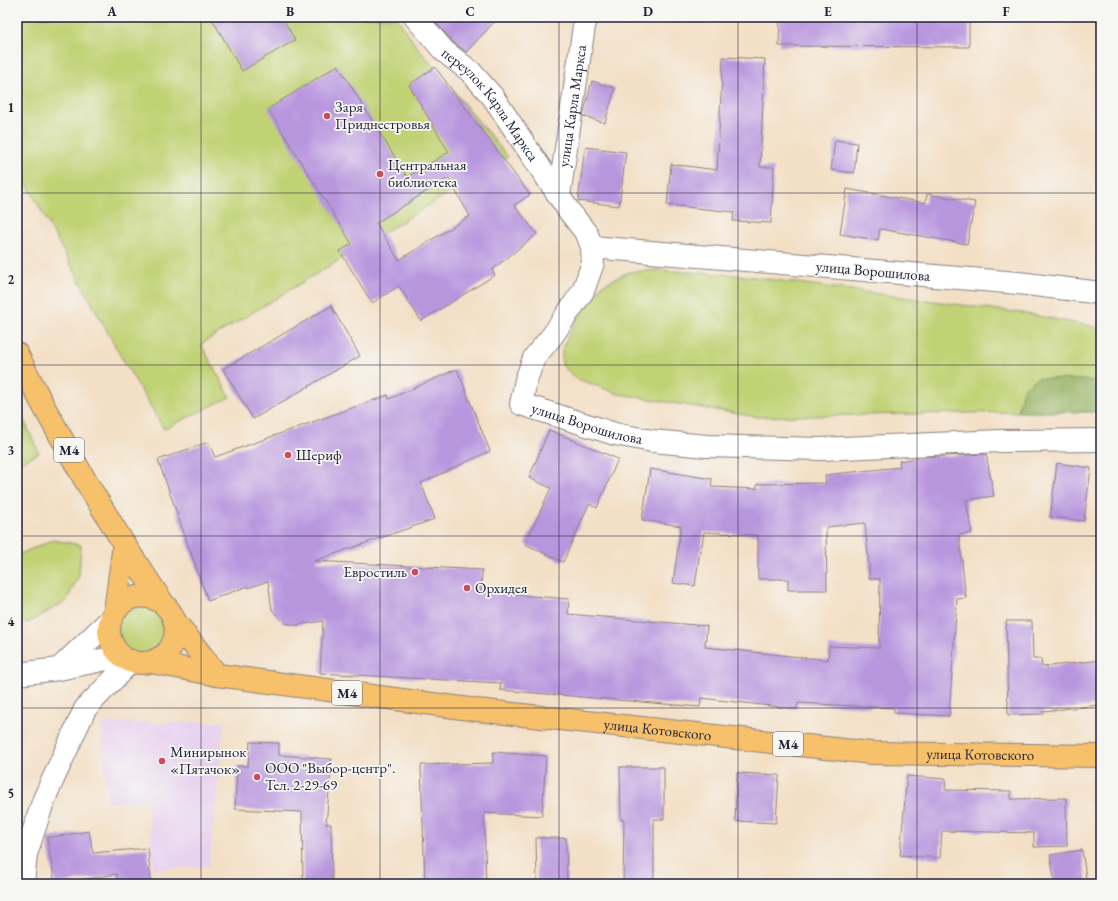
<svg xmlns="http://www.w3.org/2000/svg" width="1118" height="901" viewBox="0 0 1118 901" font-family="'EB Garamond',serif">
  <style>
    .built { fill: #e7d2ef }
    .green { fill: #c1d275; stroke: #727a58 }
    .forest { fill: #98b466; stroke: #5d6b50 }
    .building { fill: #b896de; fill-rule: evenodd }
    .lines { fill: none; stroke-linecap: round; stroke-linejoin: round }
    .minor-casing { stroke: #8a8080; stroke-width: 24 }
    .highway-casing { stroke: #8a8080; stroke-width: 24 }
    .minor { stroke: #fff; stroke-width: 22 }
    .highway { stroke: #f7c06b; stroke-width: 22 }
    .grid { fill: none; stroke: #22223b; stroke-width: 1; stroke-opacity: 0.55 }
    .poi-dot { fill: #d1495b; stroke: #f6f6f2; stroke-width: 1.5 }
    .labels { text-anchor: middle; stroke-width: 3.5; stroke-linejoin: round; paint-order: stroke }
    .shield { fill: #f6f6f2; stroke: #626272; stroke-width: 1 }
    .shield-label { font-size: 14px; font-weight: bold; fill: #22223b }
    .street-label { font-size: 15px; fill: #22223b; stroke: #f6f6f2 }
    .poi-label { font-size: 15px; fill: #22223b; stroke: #f6f6f2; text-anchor: start }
    .neatline { fill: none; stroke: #22223b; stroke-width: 1.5 }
    .grid-label { font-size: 13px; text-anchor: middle; font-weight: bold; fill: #22223b }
  </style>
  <rect width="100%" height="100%" fill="#f6f6f2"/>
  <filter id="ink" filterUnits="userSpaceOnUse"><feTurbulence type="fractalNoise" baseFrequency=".025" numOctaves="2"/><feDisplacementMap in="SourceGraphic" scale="8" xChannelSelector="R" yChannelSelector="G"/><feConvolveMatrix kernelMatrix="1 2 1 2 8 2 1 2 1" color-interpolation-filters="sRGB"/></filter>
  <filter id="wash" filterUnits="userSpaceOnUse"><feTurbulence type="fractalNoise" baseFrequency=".012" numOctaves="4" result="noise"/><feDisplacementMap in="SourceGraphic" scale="16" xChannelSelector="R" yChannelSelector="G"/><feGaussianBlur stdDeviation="0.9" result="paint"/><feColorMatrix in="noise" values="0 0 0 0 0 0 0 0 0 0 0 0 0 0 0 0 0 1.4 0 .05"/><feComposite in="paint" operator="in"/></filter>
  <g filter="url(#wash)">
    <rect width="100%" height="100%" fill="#f3dfc5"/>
    <!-- built -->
    <path class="built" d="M224 722 209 866 153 869 148 800 107 803 101 723Z"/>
    <!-- green -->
    <g class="green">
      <path d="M17 17H397L413 42 508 157 201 344 230 397 164 429 119 353 17 166Z"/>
      <path d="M655 270 738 275 1022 313 1101 328V412L1029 406 1018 412 757 417 619 394 575 378 562 365V348L578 317 602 285 629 272Z"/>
      <path d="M17 405 39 453 17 464Z"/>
      <path d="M53 540 81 545 79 576 66 601 28 623 17 621V555Z"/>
      <path d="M143 604 165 617 166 641 146 657 122 648 117 623 121 615Z"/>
    </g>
    <!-- forest -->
    <path class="forest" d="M1037 378 1101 381V412H1018L1023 389Z"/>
    <g id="blocks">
      <!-- building -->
      <g class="building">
        <path d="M211 17H282L295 40 242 71Z"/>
        <path d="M431 17H499L466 52 453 42Z"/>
        <path d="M780 17H969V47L779 46Z"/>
        <path d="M723 57 765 59 760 167H774L771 223 733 221 734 212 667 205 671 164 717 170Z"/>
        <path d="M338 65 407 177 449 152 409 85 435 67 530 195 514 205 537 234 492 270 495 275 421 321 399 286 372 303 340 251 352 244 268 109ZM448 178 470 216 399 260 376 223Z"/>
        <path d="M592 81 615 88 605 123 583 116Z"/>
        <path d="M835 140 857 143 854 173 831 170Z"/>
        <path d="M585 147 626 152 619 206 578 201Z"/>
        <path d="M847 189 925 203 927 194 975 202 967 244 880 229 878 240 840 234Z"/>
        <path d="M331 306 360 356 253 419 223 369Z"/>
        <path d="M457 369 490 451 421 483 435 519 314 561 482 570 481 592 569 599 568 614 707 626 705 647 828 660 829 646 879 648 880 579H869V567L865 523 826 527 827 590H788V579H758V535L704 532 701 551 700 550 695 586 673 583 681 526 642 520 650 469 712 479 711 487 757 489V484L826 483 825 475 900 467 899 461 923 457 986 454 994 496 966 500 972 533 959 535 966 598 957 599 949 716 894 713V708L798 703 797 709 701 698 700 707 500 690 501 683 320 673 323 621 296 625 284 623 272 610 268 581 248 588V586L208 601 158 460 208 442 215 457 388 395 389 399Z"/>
        <path d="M549 430 618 459 597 508 589 504 563 562 525 544 551 488 529 478Z"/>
        <path d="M1057 463 1091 468 1084 521 1050 517Z"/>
        <path d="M1006 621H1032L1033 659H1041L1042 667 1101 660V705L1043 711V714L1008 715Z"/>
        <path d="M250 742 279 743V755L332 759 326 824H331L332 884H303L302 812 235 809 237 766H248Z"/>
        <path d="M493 752 546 756 542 816 484 813 486 884H425L421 765 493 763Z"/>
        <path d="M620 767H664V819H654V884H623L624 820H621Z"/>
        <path d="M737 773 779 775 776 823 735 821Z"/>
        <path d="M907 776 946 779 945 790 1011 791V799L1066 798 1067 846 1034 847V833L942 831 940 858 900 855Z"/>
        <path d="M89 831 93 853 148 848 151 884H118L117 874 55 884 47 838Z"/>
        <path d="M536 838H566L567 884H537Z"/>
        <path d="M1082 850 1087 884H1055L1050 855Z"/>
      </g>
    </g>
  </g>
  <g filter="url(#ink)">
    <use href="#blocks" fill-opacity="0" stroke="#8a8080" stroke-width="1"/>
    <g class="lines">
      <!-- minor casing -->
      <g class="minor-casing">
        <g id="minor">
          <path id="s1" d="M415 17 444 51 471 72 493 97 569 211 587 234 592 247"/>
          <path id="s2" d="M559 196 584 26 587 17"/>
          <path id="s3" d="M1101 293 1018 283 592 247 593 263 583 291 552 336 534 358 526 380 521 404 615 434 652 441 707 446 821 449 1000 441 1101 440"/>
          <path d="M59 669 110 620"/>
          <path d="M17 674 59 669 121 656"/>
          <path d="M23 884 26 854 44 799 85 709 131 661"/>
        </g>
      </g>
      <!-- highway casing -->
      <g class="highway-casing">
        <g id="highway">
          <path d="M17 354 44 407 85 480 124 544 163 603"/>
          <path d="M115 611 124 544"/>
          <path d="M174 620 217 675"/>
          <path id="s4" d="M151 662C158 659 165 656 169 650 187 625 166 592 136 597 130 598 124 601 120 605 114 612 109 620 109 630 109 647 124 664 142 663 145 663 148 662 151 662L217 675 477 710 872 753 1101 756"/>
        </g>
      </g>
      <!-- minor -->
      <use href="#minor" class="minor"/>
      <!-- highway -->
      <use href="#highway" class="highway"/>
    </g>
  </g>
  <!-- grid -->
  <path class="grid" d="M201 17V884M380 17V884M559 17V884M738 17V884M917 17V884M17 193H1101M17 365H1101M17 536H1101M17 708H1101"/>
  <!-- markers -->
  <g class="poi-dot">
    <circle cx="327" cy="116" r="4"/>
    <circle cx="380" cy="174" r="4"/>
    <circle cx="288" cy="455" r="4"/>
    <circle cx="415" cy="572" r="4"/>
    <circle cx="467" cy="588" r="4"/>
    <circle cx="162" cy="761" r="4"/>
    <circle cx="257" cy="777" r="4"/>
  </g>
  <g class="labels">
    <!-- shield labels -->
    <g class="shield">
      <rect x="54" y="438" width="30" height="24" rx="3"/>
      <rect x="332" y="681" width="30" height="24" rx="3"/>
      <rect x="773" y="732" width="30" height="24" rx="3"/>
    </g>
    <g class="shield-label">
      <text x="69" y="455">M4</text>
      <text x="347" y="698">M4</text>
      <text x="788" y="749">M4</text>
    </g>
    <!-- street labels -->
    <g class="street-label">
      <text dy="5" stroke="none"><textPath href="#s1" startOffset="116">переулок Карла Маркса</textPath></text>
      <text dy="5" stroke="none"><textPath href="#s2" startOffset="91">улица Карла Маркса</textPath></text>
      <text transform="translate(873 271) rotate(5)" y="5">улица Ворошилова</text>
      <text dy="5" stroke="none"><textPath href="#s3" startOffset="757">улица Ворошилова</textPath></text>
      <text dy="5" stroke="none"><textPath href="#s4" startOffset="720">улица Котовского</textPath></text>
      <text dy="5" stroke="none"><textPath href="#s4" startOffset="1044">улица Котовского</textPath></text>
    </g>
    <!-- poi labels -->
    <g class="poi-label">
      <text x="335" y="112">Заря<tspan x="335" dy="17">Приднестровья</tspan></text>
      <text x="388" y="170">Центральная<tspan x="388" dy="17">библиотека</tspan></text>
      <text x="296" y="460">Шериф</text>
      <text x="407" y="577" text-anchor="end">Евростиль</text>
      <text x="475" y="593">Орхидея</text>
      <text x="170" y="757">Минирынок<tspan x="170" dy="17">«Пятачок»</tspan></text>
      <text x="265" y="773">ООО "Выбор-центр".<tspan x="265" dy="17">Тел. 2-29-69</tspan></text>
    </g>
  </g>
  <!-- margin -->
  <rect width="1118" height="901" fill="none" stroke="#f6f6f2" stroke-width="44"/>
  <rect x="22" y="22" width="1074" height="857" class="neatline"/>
  <g class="grid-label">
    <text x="112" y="16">A</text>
    <text x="290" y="16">B</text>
    <text x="470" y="16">C</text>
    <text x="648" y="16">D</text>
    <text x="828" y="16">E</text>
    <text x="1006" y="16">F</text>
    <text x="11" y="112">1</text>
    <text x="11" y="284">2</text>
    <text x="11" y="455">3</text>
    <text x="11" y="626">4</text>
    <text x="11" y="798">5</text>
  </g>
</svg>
